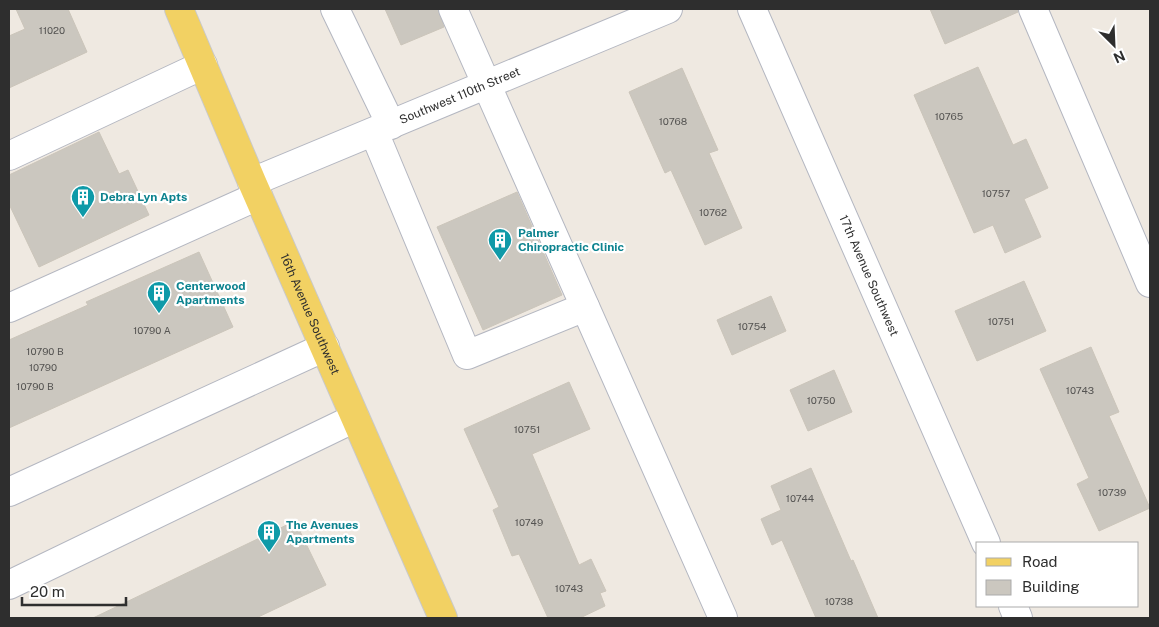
<svg xmlns="http://www.w3.org/2000/svg" width="1159" height="627" viewBox="0 0 1159 627" font-family="'Public Sans',sans-serif">
  <style>
    .building { fill: #cbc7bf; stroke: #cbc5ba }
    .lines { fill: none; stroke-linecap: round; stroke-linejoin: round }
    .minor-casing { stroke: #b4b7c1; stroke-width: 30 }
    .major-casing { stroke: #c9c9c9; stroke-width: 30 }
    .minor { stroke: #fff; stroke-width: 28 }
    .major { stroke: #f2d163; stroke-width: 28 }
    .labels { text-anchor: middle; stroke-width: 4.5; stroke-linejoin: round; paint-order: stroke }
    .number-label { font-size: 10px; fill: #555452 }
    .street-label { font-size: 12px; fill: #2e2e2e; stroke: #fff }
    .culture-label { font-size: 12px; font-weight: bold; fill: #0d838f; stroke: #fff; text-anchor: start }
  </style>
  <rect width="100%" height="100%" fill="#efe9e1"/>
  <!-- building -->
  <g class="building">
    <path d="M16 9H68L87 52 9 88V36L25 29Z"/>
    <path d="M385 9H438L444 27 401 45Z"/>
    <path d="M930 9H1018V12L945 44Z"/>
    <path d="M978 67 1013 145 1026 139 1048 188 1024 199 1041 237 1005 253 993 225 974 233 914 95Z"/>
    <path d="M682 68 718 150 709 153 742 228 705 245 671 170 665 173 629 92Z"/>
    <path d="M99 132 119 174 128 170 149 215 39 267 9 204V175Z"/>
    <path d="M517 192 562 295 483 330 437 227Z"/>
    <path d="M199 252 233 327 9 428V340L88 305 86 302Z"/>
    <path d="M1024 281 1046 331 977 361 955 311Z"/>
    <path d="M771 296 786 331 732 355 717 320Z"/>
    <path d="M1091 347 1119 412 1109 416 1150 508 1099 531 1077 484 1089 478 1040 369Z"/>
    <path d="M834 370 852 412 808 431 790 390Z"/>
    <path d="M569 382 590 429 532 454 579 565 591 559 606 591 600 593 605 606 580 618H548L519 554 512 556 493 510 499 507 464 429Z"/>
    <path d="M811 468 851 561 853 560 878 618H816L782 540 772 545 761 519 781 510 771 486Z"/>
    <path d="M295 521 326 585 256 618H93Z"/>
  </g>
  <g class="lines">
    <!-- minor casing -->
    <g class="minor-casing">
      <g id="minor">
        <path d="M335 9 391 125"/>
        <path d="M453 9 723 618"/>
        <path id="s1" d="M752 9 986 543"/>
        <path d="M1033 9 1150 283"/>
        <path d="M374 132 467 355 585 307"/>
        <path d="M9 156 203 65"/>
        <path id="s2" d="M252 182 668 9"/>
        <path d="M9 308 258 196"/>
        <path d="M9 492 325 347"/>
        <path d="M9 585 355 418"/>
        <path d="M1013 606 1018 618"/>
      </g>
    </g>
    <!-- major casing -->
    <g class="major-casing">
      <g id="major">
        <path id="s3" d="M179 9 252 182 443 618"/>
      </g>
    </g>
    <!-- minor -->
    <use href="#minor" class="minor"/>
    <!-- major -->
    <use href="#major" class="major"/>
  </g>
  <!-- icons -->
  <defs>
    <g id="building-pin" transform="scale(1.25)"><path d="M0 17L-7.5 6A9.5 9.5 0 1 1 7.5 6Z" fill="#0f9aa8" stroke="#fff"/><path d="M-4-6H4V6H1V3H-1V6H-4ZM-2.5-4.3h1.7v1.8h-1.7ZM.8-4.3h1.7v1.8H.8ZM-2.5-1h1.7V.8h-1.7ZM.8-1h1.7V.8H.8Z" fill="#fff"/></g>
  </defs>
  <g fill-rule="evenodd">
    <use href="#building-pin" x="83" y="197"/>
    <use href="#building-pin" x="500" y="240"/>
    <use href="#building-pin" x="159" y="293"/>
    <use href="#building-pin" x="269" y="532"/>
  </g>
  <g class="labels">
    <!-- number labels -->
    <g class="number-label">
      <text x="52" y="34">11020</text>
      <text x="949" y="120">10765</text>
      <text x="673" y="125">10768</text>
      <text x="996" y="197">10757</text>
      <text x="713" y="216">10762</text>
      <text x="1001" y="325">10751</text>
      <text x="752" y="330">10754</text>
      <text x="152" y="334">10790 A</text>
      <text x="45" y="355">10790 B</text>
      <text x="43" y="371">10790</text>
      <text x="35" y="390">10790 B</text>
      <text x="1080" y="394">10743</text>
      <text x="821" y="404">10750</text>
      <text x="527" y="433">10751</text>
      <text x="1112" y="496">10739</text>
      <text x="800" y="502">10744</text>
      <text x="529" y="526">10749</text>
      <text x="569" y="592">10743</text>
      <text x="839" y="605">10738</text>
    </g>
    <!-- street labels -->
    <g class="street-label">
      <text dy="4" stroke="none"><textPath href="#s2" startOffset="225">Southwest 110th Street</textPath></text>
      <text dy="4" stroke="none"><textPath href="#s1" startOffset="291">17th Avenue Southwest</textPath></text>
      <text dy="4" stroke="none"><textPath href="#s3" startOffset="332">16th Avenue Southwest</textPath></text>
    </g>
    <!-- culture labels -->
    <g class="culture-label">
      <text x="100" y="201">Debra Lyn Apts</text>
      <text x="518" y="237">Palmer<tspan x="518" dy="14">Chiropractic Clinic</tspan></text>
      <text x="176" y="290">Centerwood<tspan x="176" dy="14">Apartments</tspan></text>
      <text x="286" y="529">The Avenues<tspan x="286" dy="14">Apartments</tspan></text>
    </g>
  </g>
  <!-- border -->
  <rect width="1159" height="627" fill="none" stroke="#2e2e2e" stroke-width="20"/>
  <!-- legend -->
  <rect x="976" y="542" width="162" height="65" fill="#ffffff" stroke="#ababab"/>
  <rect x="986" y="558" width="25" height="8" fill="#f2d163" stroke="#ababab"/>
  <text x="1022" y="567" font-size="15" fill="#2e2e2e">Road</text>
  <rect x="986" y="580" width="25" height="15" fill="#cbc7bf" stroke="#ababab"/>
  <text x="1022" y="592" font-size="15" fill="#2e2e2e">Building</text>
  <!-- north arrow -->
  <g transform="translate(1114 45) rotate(156)" stroke="#ffffff" stroke-width="4" paint-order="stroke">
  <path d="M0-4L9 19L0 12L-9 19Z" fill="#2e2e2e"/>
  <text y="-8" font-size="14" font-weight="bold" text-anchor="middle" fill="#2e2e2e">N</text>
  </g>
  <!-- scale -->
  <path d="M22 597v8h104v-8" fill="none" stroke="#2e2e2e" stroke-width="2.5"/>
  <text x="30" y="597" font-size="15" fill="#2e2e2e" stroke="#ffffff" stroke-width="4" paint-order="stroke">20 m</text>
</svg>
